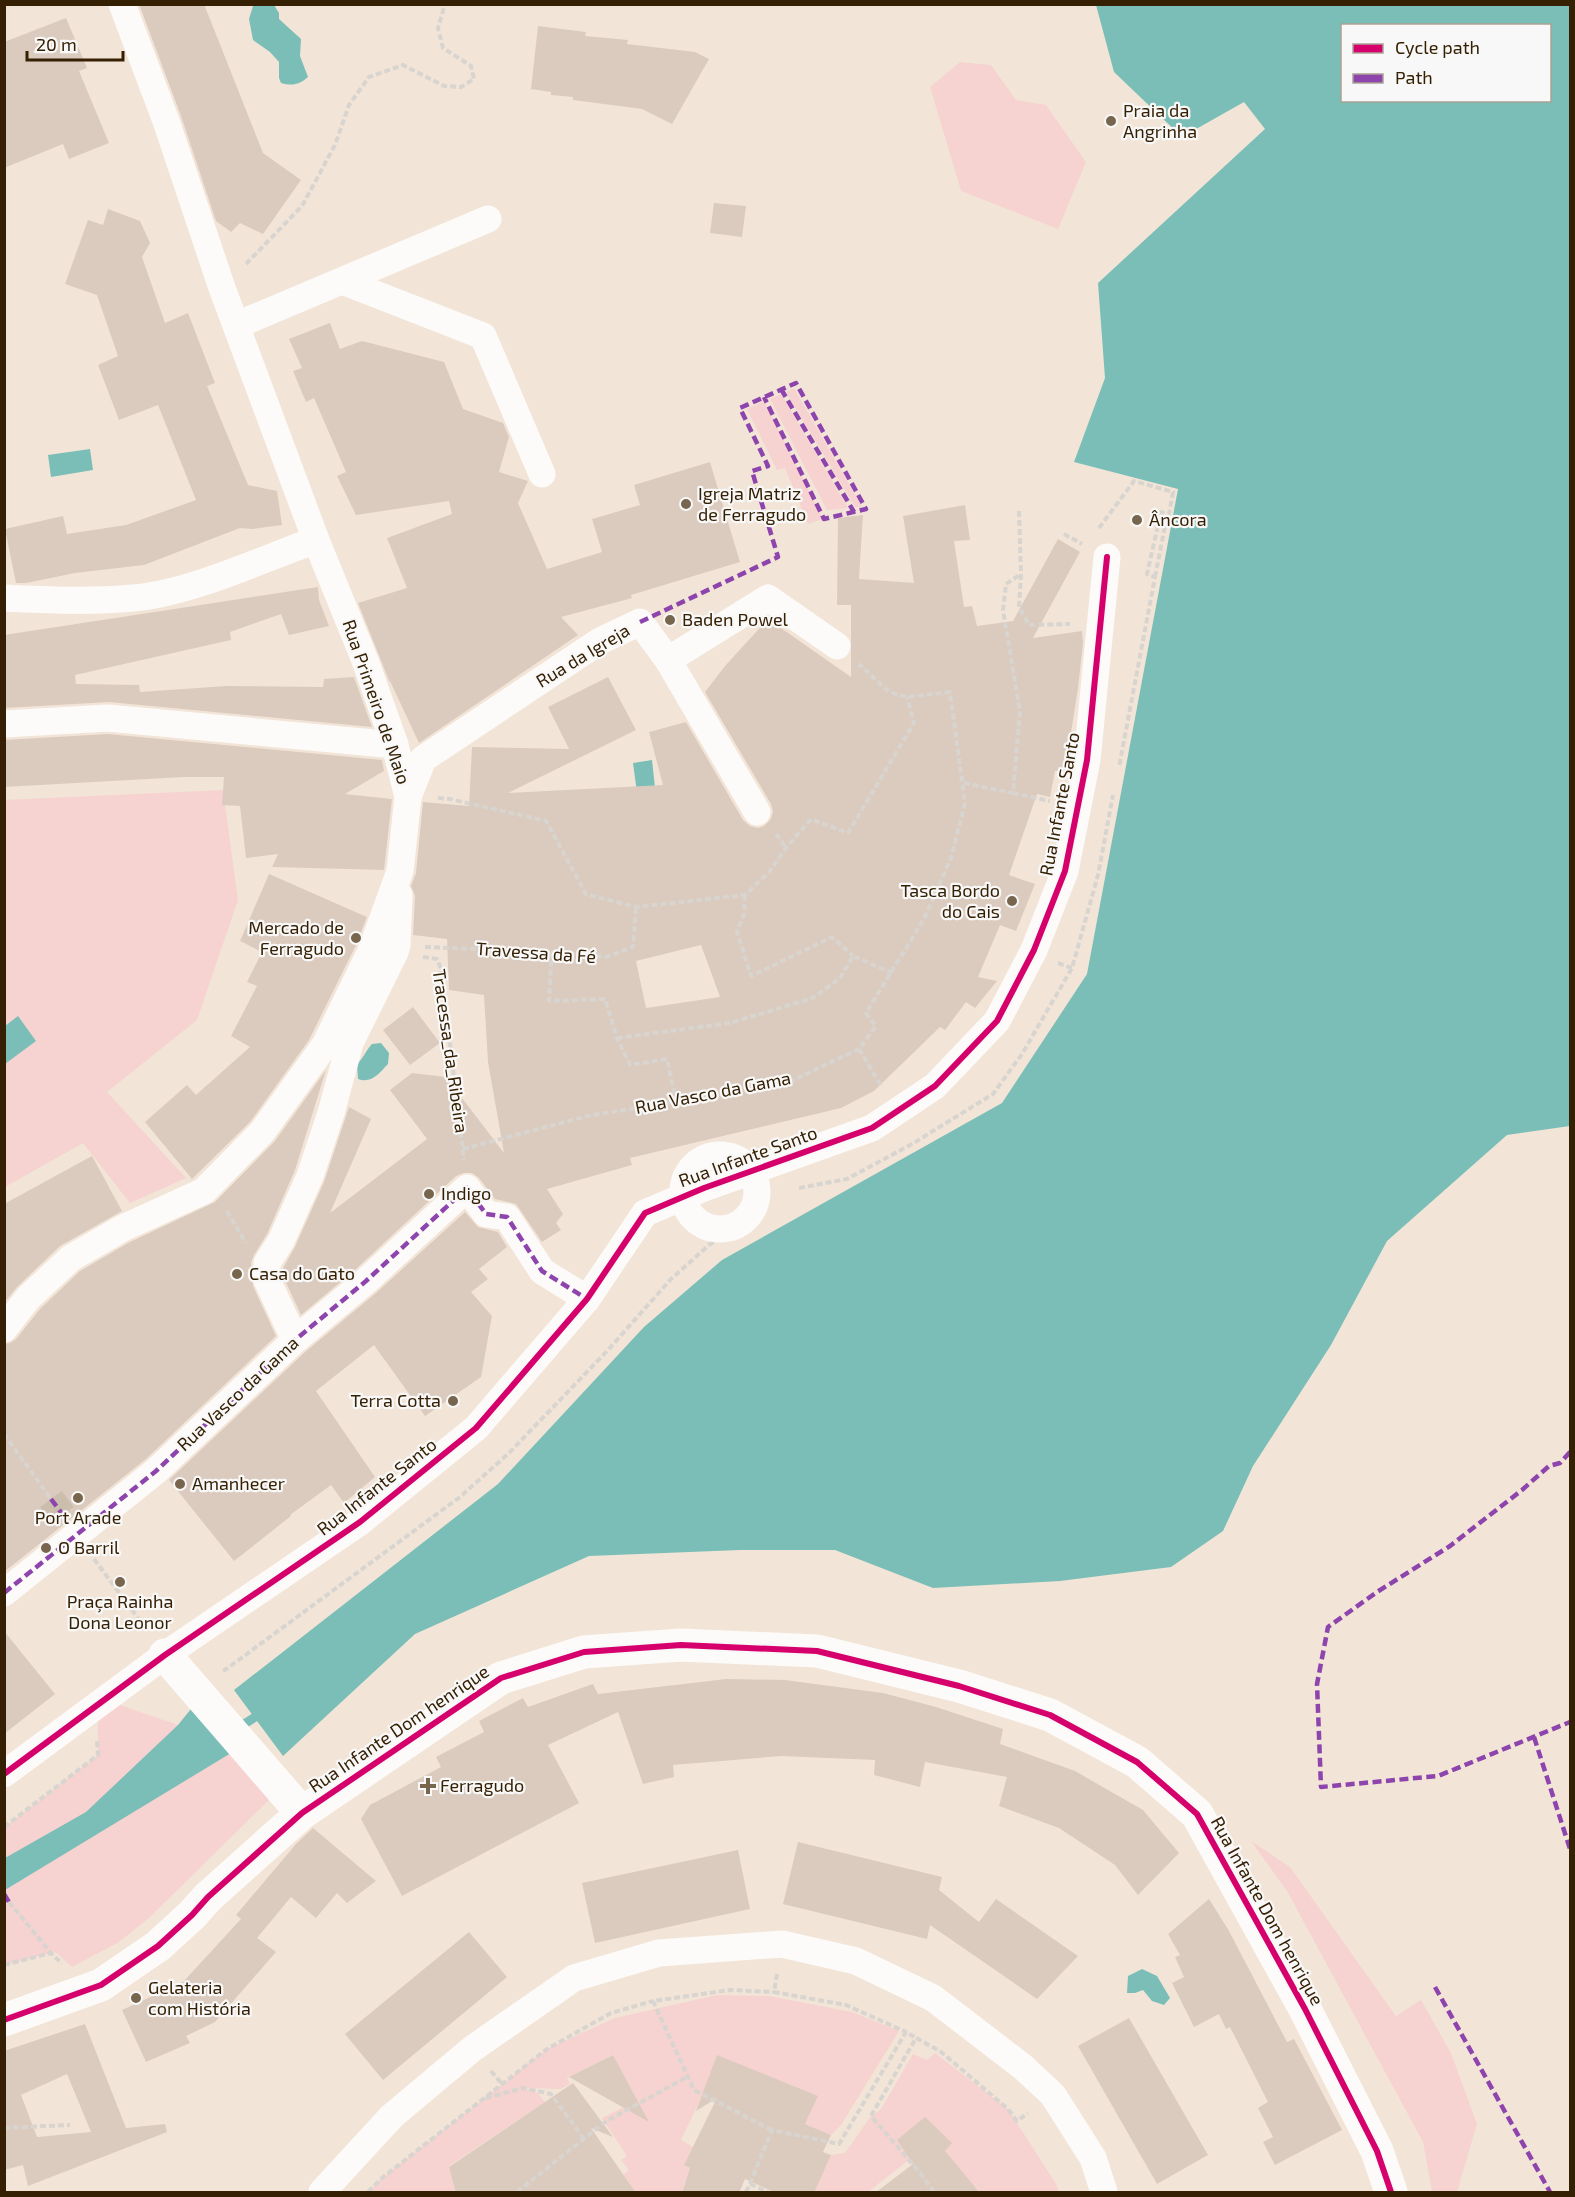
<svg xmlns="http://www.w3.org/2000/svg" width="1575" height="2197" viewBox="0 0 1575 2197" font-family="'Exo 2',sans-serif">
  <style>
    .green { fill: #f6d3d0 }
    .water { fill: #7bbeb7; fill-rule: evenodd }
    .lines { fill: none; stroke-linecap: round; stroke-linejoin: round }
    .stream { stroke: #7bbeb7; stroke-width: 9 }
    .building { fill: #dbcbbe; fill-rule: evenodd }
    .street-tunnel { stroke: #ccbead; stroke-width: 27; stroke-dasharray: 27 14; stroke-linecap: butt }
    .path { stroke: #d8d4cf; stroke-width: 4; stroke-dasharray: 6 3; stroke-linecap: butt }
    .street { stroke: #fdfbf9; stroke-width: 27 }
    .secondary { stroke: #fdfbf9; stroke-width: 33 }
    .quiet { stroke: #8e44ad; stroke-width: 4.5; stroke-dasharray: 9 4.5; stroke-linecap: butt }
    .cycleway-casing { stroke: #f8f8f8; stroke-width: 10 }
    .cycleway { stroke: #d6006c; stroke-width: 6 }
    .poi-dot { fill: #78654d; stroke: #f8f8f8; stroke-width: 2 }
    .labels { text-anchor: middle; stroke-width: 4.5; stroke-linejoin: round; paint-order: stroke }
    .poi-label { font-size: 18px; fill: #362003; stroke: #f8f8f8; text-anchor: start }
    .street-label { font-size: 18px; fill: #362003; stroke: #f8f8f8 }
  </style>
  <rect width="100%" height="100%" fill="#f2e5d7"/>
  <!-- green -->
  <g class="green">
    <path d="M960 62 991 65 1016 100 1046 105 1086 162 1058 229 961 191 930 87Z"/>
    <path d="M794 388 862 507H855L786 392Z"/>
    <path d="M781 394 848 508 827 510 770 399Z"/>
    <path d="M764 401 823 519 808 524 785 468 777 470 747 409Z"/>
    <path d="M223 790 238 900 197 1020 107 1092 186 1178 130 1203 83 1143 5 1187 4 800Z"/>
    <path d="M120 1705 178 1725 191 1709 231 1753 269 1800 149 1918 119 1942 72 1967 55 1952 5 1965V1827L98 1755V1720Z"/>
    <path d="M1251 1841 1290 1867 1396 2016 1421 2000 1451 2053 1477 2124 1457 2192H1432L1423 2142 1287 1891Z"/>
    <path d="M717 1995 769 1996 852 2012 899 2031 841 2125 831 2135 805 2124 817 2097 704 2092 681 2140 693 2147 684 2165 690 2168 682 2192H626L630 2184 623 2175 629 2170 621 2160 627 2156 602 2118 637 2100 613 2055 567 2078 570 2084 560 2089 526 2088 538 2093 545 2102 449 2166 456 2192H368L382 2178 547 2049 615 2018Z"/>
    <path d="M935 2053 1008 2109 1056 2184 1059 2192H980L943 2154 951 2143 925 2118 901 2137 900 2145 910 2159 868 2192H814L831 2155 845 2153 871 2116 881 2109 913 2054 927 2060Z"/>
  </g>
  <!-- water -->
  <g class="water">
    <path d="M256 4 274 5 279 13V19L301 39 300 56 308 77C299 85 292 86 281 83L279 78V62L270 52 253 40 249 19 253 6Z"/>
    <path d="M1096 5H1570V1126L1507 1135 1387 1241 1331 1345 1253 1466 1223 1531 1171 1567 1060 1581 933 1588 835 1550H740L589 1556 415 1634 283 1756 234 1690 498 1484 644 1327 722 1260 1002 1103 1087 974 1178 489 1074 462 1105 378 1098 283 1265 129 1244 102 1182 137 1114 72ZM1342 26H1550V100H1342Z"/>
    <path d="M90 449 93 470 51 477 48 455Z"/>
    <path d="M652 760 656 797 638 800 633 763Z"/>
    <path d="M18 1016 36 1041 5 1064V1026Z"/>
    <path d="M381 1043 389 1053 388 1064C379 1073 372 1084 358 1079L357 1064C363 1059 366 1050 372 1044Z"/>
    <path d="M191 1709 231 1753 5 1890V1858L86 1812 178 1725Z"/>
    <path d="M1142 1969 1157 1976 1170 1998 1164 2005 1152 2001 1143 1990 1135 1993H1127L1128 1976Z"/>
  </g>
  <g class="lines">
    <!-- stream -->
    <path class="stream" d="M236 1729 265 1711"/>
  </g>
  <!-- building -->
  <g class="building">
    <path d="M139 4H204L263 153 301 180 263 234 240 223 231 232 216 221 181 116Z"/>
    <path d="M66 18 87 68 79 71 109 143 69 159 63 144 4 168V42Z"/>
    <path d="M538 26 586 32 585 36 628 40 627 44 695 52 709 59 672 124 642 109 573 100V97L551 95V92L531 89Z"/>
    <path d="M714 203 746 206 742 237 710 233Z"/>
    <path d="M108 209 140 221 150 243 142 257 165 323 188 313 215 383 207 386 248 485 277 491 282 525 253 529 240 528 144 565 75 573 26 583H16L5 529 63 516 67 534 126 525 196 500 158 405 119 420 98 365 118 356 97 295 65 284 88 220 103 225Z"/>
    <path d="M330 323 340 349 362 341 444 362 463 409 503 423 509 437 499 472 528 481 518 503 547 569 602 552 592 519 640 505 634 485 710 462 740 562 631 595 632 598 561 617 578 635 419 743 390 681V683L358 603 407 588 387 538 452 514 449 501 356 515 337 476 346 472 314 398 306 402 293 371 302 368 289 339Z"/>
    <path d="M965 505 970 540 954 541 964 607 972 606 977 626 1013 621 1058 539 1080 552 1033 638 1082 631 1083 643 1078 688 1065 771H1055L1050 797 1037 794 1009 875 1035 884 1016 931 1000 925 978 977 997 981 975 1008 966 1002 945 1030 940 1027 874 1091 841 1108 630 1158 632 1165 547 1189 563 1214 556 1223 561 1230 542 1242 516 1204 495 1199 479 1178 472 1173H464L456 1176 356 1269 301 1315 283 1276V1268L295 1247 324 1182 349 1107 371 1119 330 1213 427 1139 390 1090 412 1073 446 1077 504 1153 488 1062 484 995 449 990 447 939 413 935 415 896 411 886 416 873 423 802 469 806 472 747 569 749 548 707 608 677 636 730 508 793 663 785 649 732 686 722 743 820 750 826 758 828 764 826 771 819 773 811 771 804 705 692 725 666 768 619 851 677V605H837L838 518 863 515 859 579 914 583 903 516ZM701 945 720 997 646 1008 636 961Z"/>
    <path d="M318 587 319 600 329 626 289 635 281 614 230 632 231 640 75 675 76 684 139 685 140 692 226 686 323 687 324 679 354 677 372 727 109 702 4 708V635Z"/>
    <path d="M108 734 382 760 384 771 345 794 392 799 384 870 272 867 278 854 246 858 240 806 222 805 224 777H184L4 787V740Z"/>
    <path d="M269 874 367 917 356 945 309 1040 250 1122 192 1179 145 1122 187 1085 196 1095 250 1047 231 1036 257 986 247 982 262 952 240 941Z"/>
    <path d="M413 1007 440 1043 410 1065 383 1030Z"/>
    <path d="M326 1070 295 1170 267 1234 254 1255 251 1262 253 1286 276 1336 146 1459 4 1572V1344L10 1343 16 1339 40 1309 80 1271 130 1242 215 1202 275 1141Z"/>
    <path d="M92 1156 122 1211 60 1246 17 1287 4 1303V1204Z"/>
    <path d="M465 1212 478 1227 498 1232 507 1247 479 1269 488 1279 471 1292 492 1316 481 1377 425 1416 374 1345 316 1391 375 1477 344 1503 331 1485 290 1515 291 1516 234 1561 169 1480 305 1352 376 1293Z"/>
    <path d="M4 1631 55 1694 4 1734Z"/>
    <path d="M726 1679 785 1680 883 1693 936 1707 1003 1729 1000 1744 1075 1771 1143 1810 1179 1853 1138 1895 1115 1865 1059 1828 999 1806 1007 1777 925 1762 920 1787 874 1775 875 1760 781 1756 673 1765 674 1777 643 1784 618 1712 548 1745 579 1803 402 1896 361 1819 370 1805 441 1767 436 1757 484 1732 479 1721 523 1698 528 1707 593 1684 598 1694Z"/>
    <path d="M313 1828 376 1881 347 1903 337 1893 316 1918 291 1897 257 1938 276 1952 215 2022 186 2036 190 2043 146 2062 122 2010 183 1982 241 1919 236 1915 296 1844Z"/>
    <path d="M798 1842 942 1877 939 1890 979 1922 996 1899 1078 1956 1037 1999 930 1925 927 1939 783 1904Z"/>
    <path d="M738 1850 750 1909 595 1943 582 1883Z"/>
    <path d="M1209 1899 1229 1931 1287 2042 1294 2039 1342 2130 1275 2165 1263 2142 1273 2137 1258 2108 1268 2102 1230 2027 1226 2029 1219 2014 1194 2027 1172 1983 1184 1977 1175 1957 1180 1955 1168 1934Z"/>
    <path d="M469 1932 507 1977 383 2080 345 2034Z"/>
    <path d="M1129 2018 1208 2155 1157 2184 1078 2046Z"/>
    <path d="M85 2024 126 2128 165 2124 167 2132 28 2186 23 2165 4 2170V2051ZM67 2074 91 2132 37 2137 21 2095Z"/>
    <path d="M613 2055 649 2122 569 2077Z"/>
    <path d="M717 2055 818 2096 805 2124 831 2135 823 2152 831 2155 814 2193H776L745 2179 739 2193H682L690 2168 684 2165 717 2098 696 2111Z"/>
    <path d="M573 2083 613 2137 591 2128 636 2193H456L449 2167Z"/>
    <path d="M925 2117 952 2143 945 2151 980 2193H875L913 2164 897 2140Z"/>
  </g>
  <g class="lines">
    <!-- street-tunnel -->
    <path class="street-tunnel" d="M51 1499 63 1515"/>
    <!-- path -->
    <g class="path">
      <path d="M246 264 302 206 335 145 349 105 369 77 403 65 444 86 461 87 474 79 471 66 443 48 438 28 445 4"/>
      <path d="M1019 511 1021 574 1019 607 1029 625 1070 624"/>
      <path d="M1099 528 1134 481 1173 492 1169 514 1161 512 1147 574 1155 577 1119 767"/>
      <path d="M1064 534 1082 544"/>
      <path d="M1155 577 1166 521"/>
      <path d="M964 783 1013 793 1020 711 1003 610 1006 584 1021 574"/>
      <path d="M1013 793 1050 801"/>
      <path d="M438 798 450 799 546 821 586 894 636 907 745 895 769 872 786 848 811 819 848 833 914 723 907 697"/>
      <path d="M776 834 786 848"/>
      <path d="M745 895 744 914 737 932 751 976 832 937 853 956"/>
      <path d="M425 947 552 952 606 957 633 947 636 907"/>
      <path d="M552 952 549 1001 605 999 617 1038 630 1065 667 1059 676 1101"/>
      <path d="M423 957 437 959 441 969 464 1160"/>
      <path d="M1058 963 1072 968"/>
      <path d="M617 1038 730 1023 813 998 840 978 853 956 892 973"/>
      <path d="M859 1049 882 1087"/>
      <path d="M463 1149 588 1116 787 1083 859 1049 876 1026 866 1013 924 919 951 858 965 803 950 692 907 697 889 692 859 664"/>
      <path d="M799 1188 847 1179 912 1144 993 1094 1022 1054 1072 968 1098 875 1113 795"/>
      <path d="M227 1211 246 1243"/>
      <path d="M4 1434 51 1499"/>
      <path d="M94 1559 147 1630"/>
      <path d="M223 1669 225 1670 460 1497 510 1452 608 1350 671 1279 709 1245 754 1218 765 1198"/>
      <path d="M4 1827 98 1755 97 1741"/>
      <path d="M9 1902 51 1953 62 1964"/>
      <path d="M4 1965 51 1953"/>
      <path d="M777 1974 774 1992 846 2005 906 2032"/>
      <path d="M491 2071 502 2084"/>
      <path d="M486 2098 523 2088 551 2094 584 2139"/>
      <path d="M4 2128 70 2125"/>
      <path d="M772 2130 694 2090 653 2001 730 1990 774 1992"/>
      <path d="M750 2184 772 2130 839 2144 906 2032 916 2038"/>
      <path d="M368 2192 382 2178 547 2049 611 2013 653 2001"/>
      <path d="M517 2192 605 2122 687 2077"/>
      <path d="M746 2192 750 2184 768 2192"/>
      <path d="M934 2192 921 2174 871 2116 916 2038 940 2051 1008 2109 1017 2121 1028 2113"/>
    </g>
    <!-- street -->
    <g class="street">
      <path d="M342 281 483 336 542 474"/>
      <path d="M237 325 488 219"/>
      <path d="M4 598C47 600 90 602 133 598 191 593 260 560 316 540"/>
      <path d="M668 660 757 812"/>
      <path d="M4 724 108 718 395 745"/>
      <path d="M408 797 423 759 600 641 640 622 668 660 768 598 837 646"/>
      <circle cx="720" cy="1192" r="37"/>
      <path d="M4 1329 28 1298 71 1258 123 1228 204 1191 262 1132 325 1045 371 951 400 871 408 797 395 745 366 663 316 540 222 288 166 121 122 4"/>
      <path d="M295 1340 267 1280V1263L281 1241 310 1176 331 1113 350 1043 395 952 397 945 399 895"/>
      <path d="M4 1593 156 1471 295 1340 366 1281 467 1188 486 1214 507 1217 542 1271 587 1299"/>
      <path d="M4 1774 165 1655 360 1522 476 1428 587 1299 645 1213 704 1188 872 1128 935 1086 997 1021 1034 950 1065 871 1087 760 1107 557"/>
      <path d="M322 2192 392 2116 472 2049 574 1978 659 1953 782 1944 856 1961 933 1998 1023 2067 1053 2095 1093 2158 1104 2192"/>
    </g>
    <!-- secondary -->
    <g class="secondary">
      <path d="M165 1655 302 1813"/>
      <path d="M4 2020 101 1985 158 1946 192 1915 208 1897 302 1813 501 1678 584 1652 681 1645 817 1651 959 1686 1050 1715 1137 1762 1197 1814 1305 2009 1377 2151 1391 2192"/>
    </g>
    <!-- quiet -->
    <g class="quiet">
      <path d="M781 389 854 512"/>
      <path d="M640 622 778 557 752 471 768 466 740 408 796 383 866 509 824 519 764 397"/>
      <path d="M1570 1452 1560 1463 1549 1466 1522 1490 1450 1546 1377 1592 1328 1627 1317 1684 1321 1787 1438 1776 1570 1722"/>
      <path d="M51 1499 63 1515"/>
      <path d="M4 1593 156 1471 295 1340 366 1281 467 1188 486 1214 507 1217 542 1271 587 1299"/>
      <path d="M1534 1737 1570 1849"/>
      <path d="M4 1894 9 1902"/>
      <path d="M1435 1987 1550 2192"/>
    </g>
    <!-- cycleway casing -->
    <g class="cycleway-casing">
      <g id="cycleway">
        <path d="M4 1774 165 1655 360 1522 476 1428 587 1299 645 1213 704 1188 872 1128 935 1086 997 1021 1034 950 1065 871 1087 760 1107 557"/>
        <path d="M4 2020 101 1985 158 1946 192 1915 208 1897 302 1813 501 1678 584 1652 681 1645 817 1651 959 1686 1050 1715 1137 1762 1197 1814 1305 2009 1377 2151 1391 2192"/>
      </g>
    </g>
    <!-- cycleway -->
    <use href="#cycleway" class="cycleway"/>
  </g>
  <!-- markers -->
  <g class="poi-dot">
    <circle cx="1111" cy="121" r="6"/>
    <circle cx="686" cy="504" r="6"/>
    <circle cx="1137" cy="520" r="6"/>
    <circle cx="670" cy="620" r="6"/>
    <circle cx="1012" cy="901" r="6"/>
    <circle cx="356" cy="938" r="6"/>
    <circle cx="429" cy="1194" r="6"/>
    <circle cx="237" cy="1274" r="6"/>
    <circle cx="453" cy="1401" r="6"/>
    <circle cx="180" cy="1484" r="6"/>
    <circle cx="78" cy="1498" r="6"/>
    <circle cx="46" cy="1548" r="6"/>
    <circle cx="120" cy="1582" r="6"/>
    <path d="M425 1777h6v6h6v6h-6v6h-6v-6h-6v-6h6z"/>
    <circle cx="136" cy="1998" r="6"/>
  </g>
  <g class="labels">
    <!-- poi labels -->
    <g class="poi-label">
      <text x="1123" y="117">Praia da<tspan x="1123" dy="21">Angrinha</tspan></text>
      <text x="698" y="500">Igreja Matriz<tspan x="698" dy="21">de Ferragudo</tspan></text>
      <text x="1149" y="526">Âncora</text>
      <text x="682" y="626">Baden Powel</text>
      <text x="1000" y="897" text-anchor="end">Tasca Bordo<tspan x="1000" dy="21">do Cais</tspan></text>
      <text x="344" y="934" text-anchor="end">Mercado de<tspan x="344" dy="21">Ferragudo</tspan></text>
      <text x="441" y="1200">Indigo</text>
      <text x="249" y="1280">Casa do Gato</text>
      <text x="441" y="1407" text-anchor="end">Terra Cotta</text>
      <text x="192" y="1490">Amanhecer</text>
      <text x="78" y="1524" text-anchor="middle">Port Arade</text>
      <text x="58" y="1554">O Barril</text>
      <text x="120" y="1608" text-anchor="middle">Praça Rainha<tspan x="120" dy="21">Dona Leonor</tspan></text>
      <text x="440" y="1792">Ferragudo</text>
      <text x="148" y="1994">Gelateria<tspan x="148" dy="21">com História</tspan></text>
    </g>
    <!-- street labels -->
    <g class="street-label">
      <text transform="translate(583 656) rotate(-31)" y="6">Rua da Igreja</text>
      <text transform="translate(376 702) rotate(71)" y="6">Rua Primeiro de Maio</text>
      <text transform="translate(1060 804) rotate(-79)" y="6">Rua Infante Santo</text>
      <text transform="translate(536 953) rotate(4)" y="6">Travessa da Fé</text>
      <text transform="translate(450 1051) rotate(82)" y="6">Tracessa_da_Ribeira</text>
      <text transform="translate(713 1093) rotate(-11)" y="6">Rua Vasco da Gama</text>
      <text transform="translate(748 1157) rotate(-20)" y="6">Rua Infante Santo</text>
      <text transform="translate(238 1394) rotate(-43)" y="6">Rua Vasco da Gama</text>
      <text transform="translate(377 1487) rotate(-38)" y="6">Rua Infante Santo</text>
      <text transform="translate(399 1729) rotate(-34)" y="6">Rua Infante Dom henrique</text>
      <text transform="translate(1267 1911) rotate(61)" y="6">Rua Infante Dom henrique</text>
    </g>
  </g>
  <!-- border -->
  <rect width="1575" height="2197" fill="none" stroke="#362003" stroke-width="12"/>
  <!-- legend -->
  <rect x="1341" y="24" width="210" height="78" fill="#f8f8f8" stroke="#aaa296" stroke-width="1.5"/>
  <rect x="1353" y="44" width="30" height="9" fill="#d6006c" stroke="#aaa296" stroke-width="1.5"/>
  <text x="1395" y="54" font-size="18" fill="#362003">Cycle path</text>
  <rect x="1353" y="74" width="30" height="9" fill="#8e44ad" stroke="#aaa296" stroke-width="1.5"/>
  <text x="1395" y="84" font-size="18" fill="#362003">Path</text>
  <!-- scale -->
  <path d="M27 51v9h96v-9" fill="none" stroke="#362003" stroke-width="3"/>
  <text x="36" y="51" font-size="18" fill="#362003" stroke="#f8f8f8" stroke-width="4.5" paint-order="stroke">20 m</text>
</svg>
